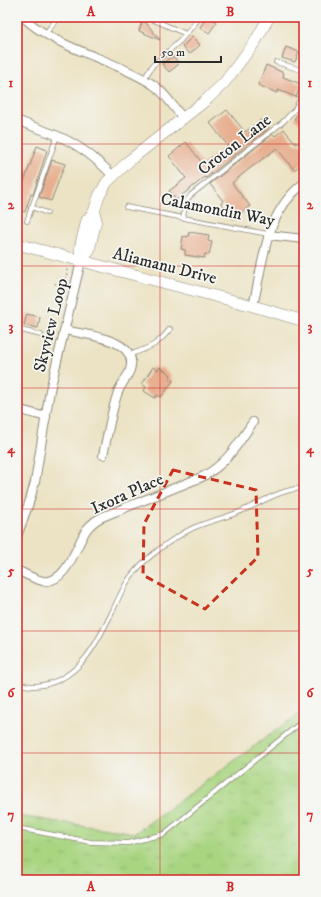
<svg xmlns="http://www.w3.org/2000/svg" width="321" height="897" viewBox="0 0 321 897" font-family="'IM FELL DW Pica',serif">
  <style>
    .grass { fill: url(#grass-tufts); stroke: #6a8056 }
    .building { fill: #e7af90 }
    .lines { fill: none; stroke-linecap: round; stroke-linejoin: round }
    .lane-casing { stroke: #8c8778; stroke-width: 5.5 }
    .street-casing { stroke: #8c8778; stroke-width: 10 }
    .secondary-casing { stroke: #8c8778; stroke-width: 12 }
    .path { stroke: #8c8778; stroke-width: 1.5; stroke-dasharray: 1 3; stroke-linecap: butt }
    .lane { stroke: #fff; stroke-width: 4 }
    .street { stroke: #fff; stroke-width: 8 }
    .secondary { stroke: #fff; stroke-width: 11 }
    .marked { fill: none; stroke: #c8321e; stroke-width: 3; stroke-dasharray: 8 5; stroke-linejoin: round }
    .grid { fill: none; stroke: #d62828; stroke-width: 1; stroke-opacity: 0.55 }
    .labels { text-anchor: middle; stroke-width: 3.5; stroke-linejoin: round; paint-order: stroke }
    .street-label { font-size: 17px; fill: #2b2b2b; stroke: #f6f6f2 }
    .neatline { fill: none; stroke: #d62828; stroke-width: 1.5 }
    .grid-label { font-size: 13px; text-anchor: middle; font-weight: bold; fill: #d62828 }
  </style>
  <defs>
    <pattern id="grass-tufts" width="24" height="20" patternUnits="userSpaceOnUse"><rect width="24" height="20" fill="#a9d581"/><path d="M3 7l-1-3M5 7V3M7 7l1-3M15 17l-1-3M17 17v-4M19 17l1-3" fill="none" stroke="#92b770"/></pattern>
  </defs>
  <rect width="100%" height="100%" fill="#f6f6f2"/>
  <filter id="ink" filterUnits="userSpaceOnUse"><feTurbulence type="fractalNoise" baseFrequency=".025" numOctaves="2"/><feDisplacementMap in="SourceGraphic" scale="8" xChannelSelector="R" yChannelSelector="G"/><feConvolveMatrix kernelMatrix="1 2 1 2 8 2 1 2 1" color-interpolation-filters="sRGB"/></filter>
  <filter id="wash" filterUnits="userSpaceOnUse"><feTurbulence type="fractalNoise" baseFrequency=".012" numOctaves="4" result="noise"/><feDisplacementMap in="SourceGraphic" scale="16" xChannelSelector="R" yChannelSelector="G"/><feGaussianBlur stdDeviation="0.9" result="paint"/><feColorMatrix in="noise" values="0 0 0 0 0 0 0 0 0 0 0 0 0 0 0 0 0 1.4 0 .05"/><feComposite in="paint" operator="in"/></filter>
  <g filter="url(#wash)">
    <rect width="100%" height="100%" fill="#ece3c4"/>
    <!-- grass -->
    <path class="grass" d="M304 710V880H17V816L135 833Z"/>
    <g id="blocks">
      <!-- building -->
      <g class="building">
        <path d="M207 17H210L217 22 209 33 200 27Z"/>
        <path d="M143 19 160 40 139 31Z"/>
        <path d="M192 37 200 45 190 54 182 47Z"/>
        <path d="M286 47 299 52 295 62 282 58Z"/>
        <path d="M171 57H174L179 64 169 72 162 64Z"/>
        <path d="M266 65 284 73 283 77 301 84 296 97 278 90 277 93 258 85Z"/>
        <path d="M304 105V126L294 119Z"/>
        <path d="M227 110 245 132 262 119 269 128 206 178 205 177 176 200 169 191 186 178 169 156 186 142 203 164 228 146 210 123Z"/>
        <path d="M284 129 296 144 299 142 304 148V163L294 170 277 148 249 169 232 183 250 206 233 219 221 203 223 201 210 184 273 134 275 136Z"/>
        <path d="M37 146 47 150 33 195 31 194 25 212 17 209V200Z"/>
        <path d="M52 160 65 164 51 201 39 197Z"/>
        <path d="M189 232 209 235 208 241 212 242 209 255 205 254 204 258 185 255V250L181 249 183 236 188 237Z"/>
        <path d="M27 314 40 317 38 328 24 325Z"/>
        <path d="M153 367 158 370 160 367 171 375 169 378 173 381 161 397 157 395 155 398 144 391 146 387 142 384Z"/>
      </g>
    </g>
  </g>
  <g filter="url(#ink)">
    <use href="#blocks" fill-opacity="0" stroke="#8c8778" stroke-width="1"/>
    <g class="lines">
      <!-- lane casing -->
      <g class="lane-casing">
        <g id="lane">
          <path d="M147 17 186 34"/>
          <path d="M46 33 58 17"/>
          <path d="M276 62 304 71"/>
          <path d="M144 79 153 65 181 40 200 17"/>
          <path d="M31 207 47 213"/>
          <path d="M126 207 268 234"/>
          <path d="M183 218 186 202 191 195 284 121 295 109 304 92"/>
          <path d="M27 221 57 136"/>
          <path d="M17 329 41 335"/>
          <path d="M129 355C148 348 157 346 170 329"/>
          <path d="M17 684C23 685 29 686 35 686 78 683 97 644 113 610 119 598 123 586 132 575 146 557 173 538 193 528 208 521 225 518 239 512 261 503 280 489 304 488"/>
          <path d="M17 828 91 842 128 843 164 834 304 720"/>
        </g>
      </g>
      <!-- street casing -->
      <g class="street-casing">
        <g id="street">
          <path d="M23 17C56 49 114 59 152 84 165 92 173 107 183 118"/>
          <path d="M17 120C30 126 44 130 58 136 79 145 97 159 113 176"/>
          <path d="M268 235 304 239"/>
          <path d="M253 306C264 260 264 214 304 183"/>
          <path d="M65 330C84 335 140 338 130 370 127 378 121 384 118 392 111 412 108 434 103 455"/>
          <path d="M17 409 46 417"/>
          <path d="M17 536 29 503 35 482 50 390 81 261"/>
          <path d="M17 570C25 574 34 579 43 581 67 584 76 545 87 529 91 524 96 520 102 517L202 477C226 465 238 444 253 422"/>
        </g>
      </g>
      <!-- secondary casing -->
      <g class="secondary-casing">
        <g id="secondary">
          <path d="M17 244 253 306 304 321"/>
          <path d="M81 261 80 248 87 220 94 212 99 196 107 182 130 160 205 101 224 83 255 42 269 17"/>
          <path d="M81 261 89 251 96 220 94 212"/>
        </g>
      </g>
      <!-- path -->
      <path class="path" d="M55 284 67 277V270H69"/>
      <!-- lane -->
      <use href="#lane" class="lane"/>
      <!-- street -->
      <use href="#street" class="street"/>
      <!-- secondary -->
      <use href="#secondary" class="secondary"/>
    </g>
  </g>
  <!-- marked area -->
  <path class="marked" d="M173 470 256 490 258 557 205 609 143 575 144 524Z"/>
  <!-- grid -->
  <path class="grid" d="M160 17V880M17 144H304M17 266H304M17 388H304M17 509H304M17 631H304M17 753H304"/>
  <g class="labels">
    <!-- street labels -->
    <g class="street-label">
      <text transform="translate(234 144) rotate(-38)" y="6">Croton Lane</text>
      <text transform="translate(218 209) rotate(11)" y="6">Calamondin Way</text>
      <text transform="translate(165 265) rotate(14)" y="6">Aliamanu Drive</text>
      <text transform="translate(50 325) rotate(-76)" y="6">Skyview Loop</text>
      <text transform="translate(127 493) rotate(-24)" y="6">Ixora Place</text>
    </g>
  </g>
  <!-- margin -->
  <rect width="321" height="897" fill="none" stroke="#f6f6f2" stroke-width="44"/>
  <!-- scale -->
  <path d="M155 56v6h66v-6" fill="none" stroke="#2b2b2b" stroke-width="2"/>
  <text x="161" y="56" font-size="12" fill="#2b2b2b" stroke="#f6f6f2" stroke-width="3" paint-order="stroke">50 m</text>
  <rect x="22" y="22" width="277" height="853" class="neatline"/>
  <g class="grid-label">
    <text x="91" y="16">A</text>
    <text x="230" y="16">B</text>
    <text x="11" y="87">1</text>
    <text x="310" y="87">1</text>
    <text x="11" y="209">2</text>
    <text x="310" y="209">2</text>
    <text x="11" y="331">3</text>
    <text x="310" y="331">3</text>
    <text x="11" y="453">4</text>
    <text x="310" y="453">4</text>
    <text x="11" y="575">5</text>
    <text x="310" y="575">5</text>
    <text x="11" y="697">6</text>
    <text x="310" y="697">6</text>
    <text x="11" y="819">7</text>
    <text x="310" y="819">7</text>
    <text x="91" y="891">A</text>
    <text x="230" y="891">B</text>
  </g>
</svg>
